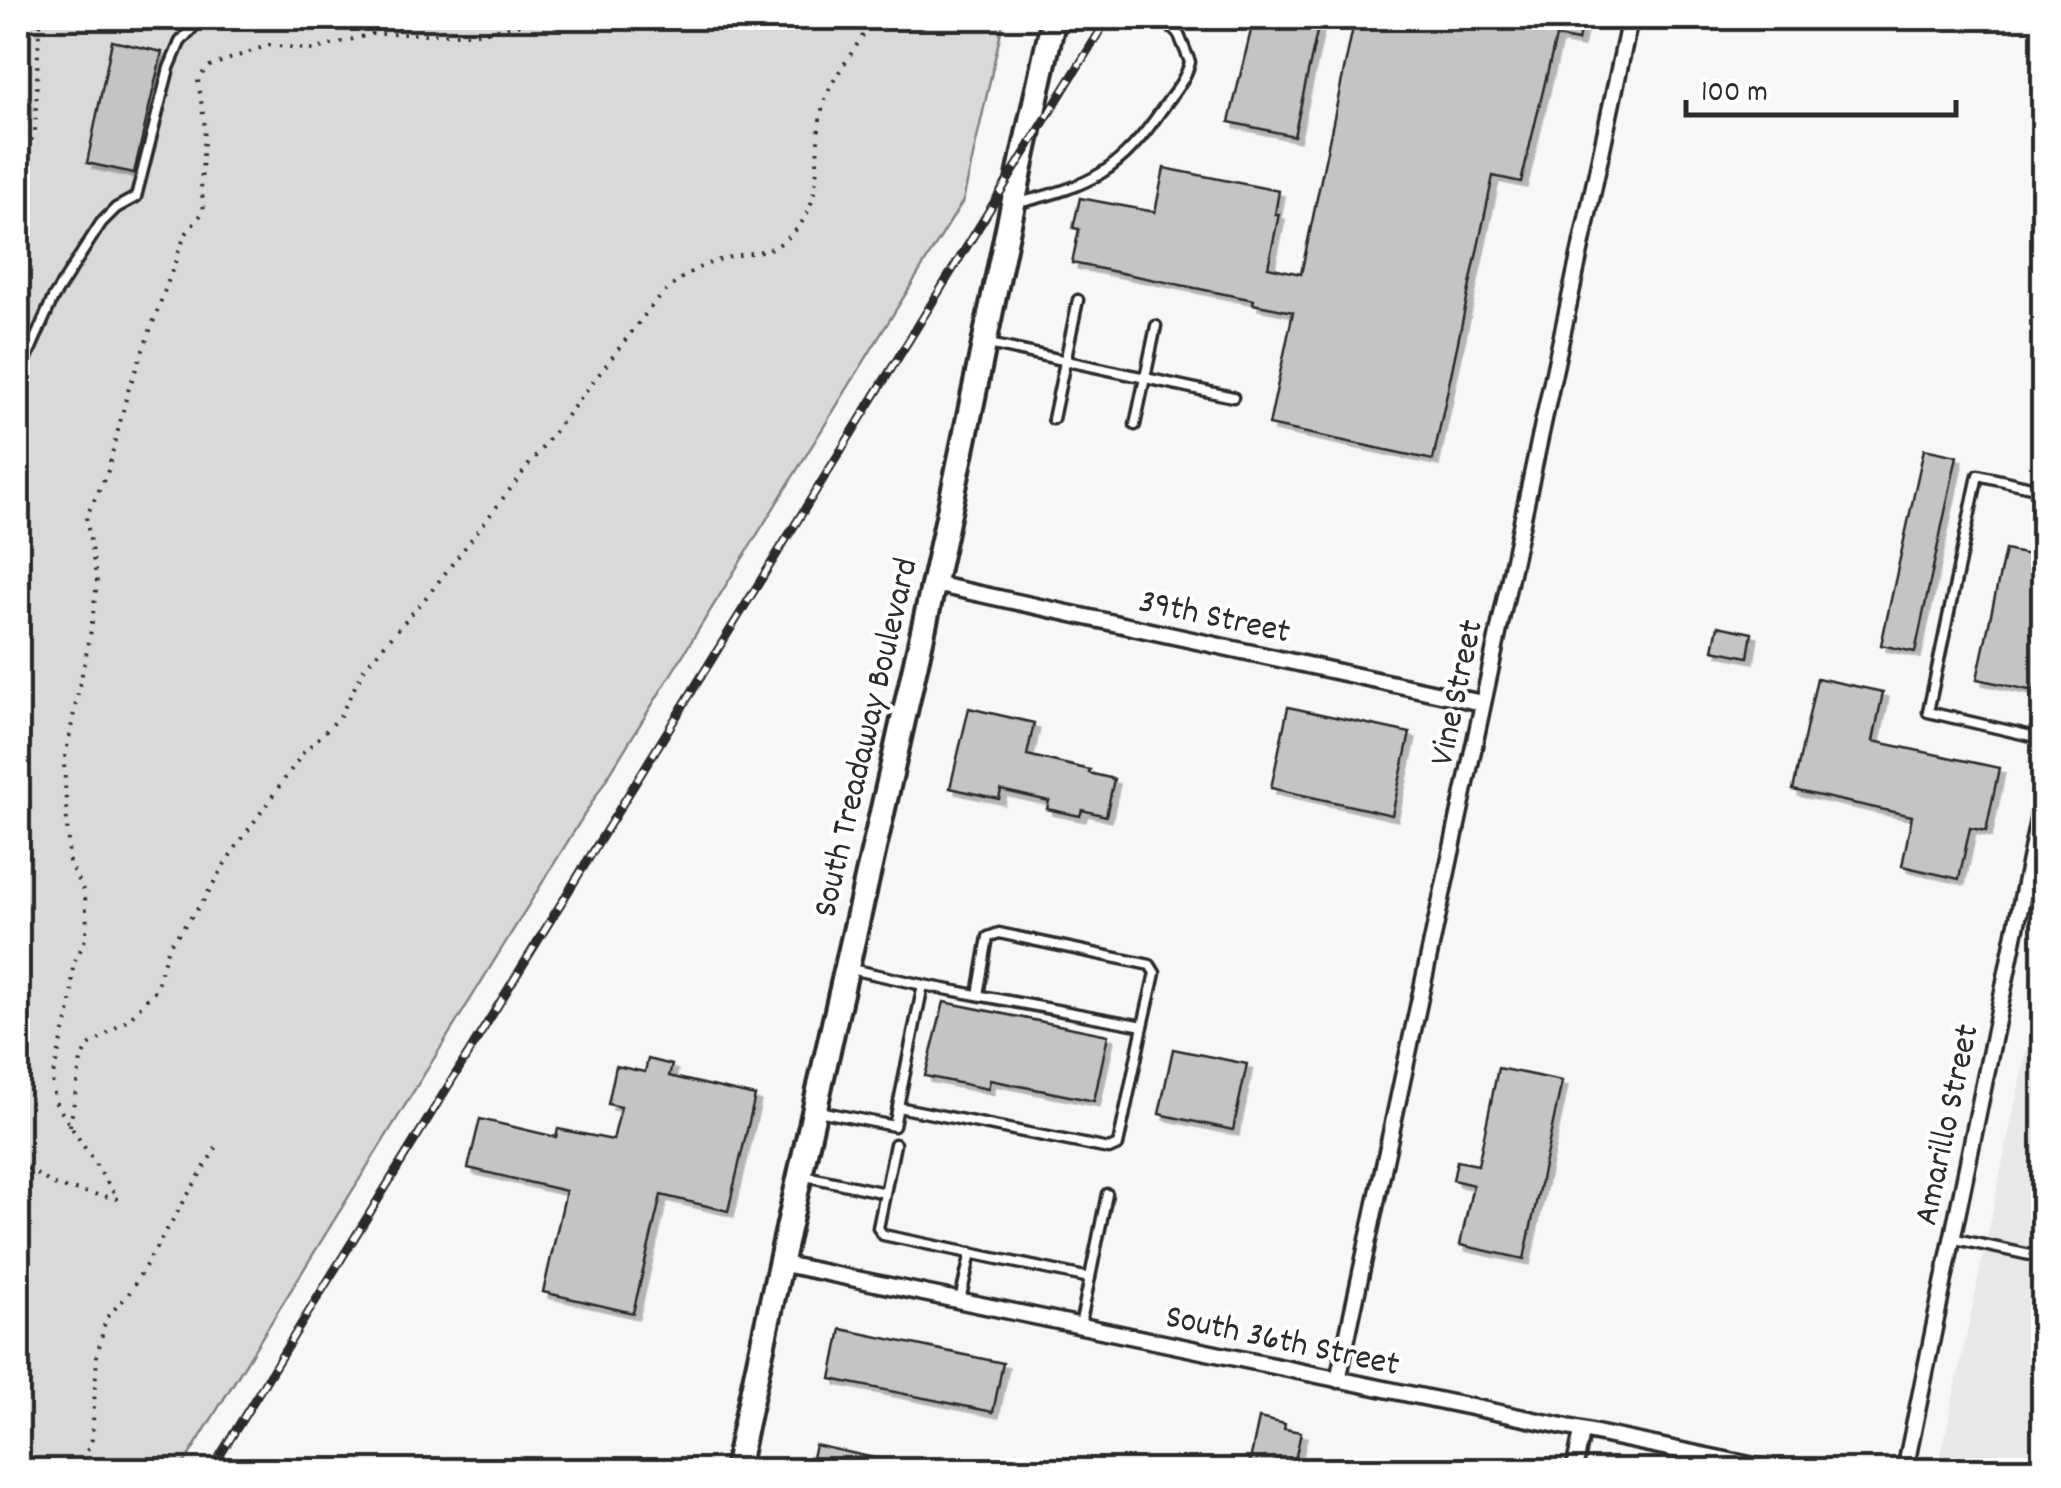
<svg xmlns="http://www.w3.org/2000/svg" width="2061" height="1488" viewBox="0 0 2061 1488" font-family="Dekko,sans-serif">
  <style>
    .built { fill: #e8e8e8 }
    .green { fill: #d9d9d9; stroke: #828282; stroke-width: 2.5 }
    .building { fill: #c4c4c4; stroke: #2b2b2b; stroke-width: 2.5; filter: url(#shadow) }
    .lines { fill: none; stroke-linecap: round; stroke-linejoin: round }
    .lane-casing { stroke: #2b2b2b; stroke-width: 15 }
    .street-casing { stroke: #2b2b2b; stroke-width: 21 }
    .primary-casing { stroke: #2b2b2b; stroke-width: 30 }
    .path { stroke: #2b2b2b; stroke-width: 4; stroke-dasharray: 2.5 8; stroke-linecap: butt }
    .lane { stroke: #fff; stroke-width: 8 }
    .street { stroke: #fff; stroke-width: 14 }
    .primary { stroke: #fff; stroke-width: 22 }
    .rail-casing { stroke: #2b2b2b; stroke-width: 9 }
    .rail { stroke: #fff; stroke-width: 5; stroke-dasharray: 15; stroke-linecap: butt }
    .labels { text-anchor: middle; stroke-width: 8; stroke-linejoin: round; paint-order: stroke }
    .street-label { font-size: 35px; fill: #2b2b2b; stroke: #fff }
  </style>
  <defs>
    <filter id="shadow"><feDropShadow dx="5.5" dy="5.5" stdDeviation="0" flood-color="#0004"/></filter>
  </defs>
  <rect width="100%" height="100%" fill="#f7f7f7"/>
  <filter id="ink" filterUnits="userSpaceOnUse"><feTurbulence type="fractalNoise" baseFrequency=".01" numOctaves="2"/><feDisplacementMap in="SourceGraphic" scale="20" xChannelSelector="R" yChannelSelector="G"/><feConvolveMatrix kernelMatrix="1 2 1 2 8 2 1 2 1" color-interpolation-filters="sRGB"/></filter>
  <g filter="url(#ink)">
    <!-- built -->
    <path class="built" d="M2043 971V1470H1938Z"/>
    <!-- green -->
    <path class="green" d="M18 18H1004L963 201 180 1470H18Z"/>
    <!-- building -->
    <g class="building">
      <path d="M1254 18H1320L1294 136 1229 122Z"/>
      <path d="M1355 18H1583L1578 41 1556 37 1521 182 1493 176 1433 460 1269 425 1293 312 1253 304 1254 300 1072 263 1079 229 1073 228 1080 198 1155 212 1164 168 1279 191 1275 214H1279L1268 267 1301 274Z"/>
      <path d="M112 41 162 52 134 173 87 163Z"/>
      <path d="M1924 449 1957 456 1915 652 1881 645Z"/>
      <path d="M2005 550 2044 558V648L2034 691 1977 679Z"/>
      <path d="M1718 626 1752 633 1748 657 1713 650Z"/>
      <path d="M1817 678 1883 692 1873 741 1999 768 1986 831 1970 828 1959 879 1902 866 1912 816 1793 790Z"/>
      <path d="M1288 707 1410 733 1392 815 1271 788Z"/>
      <path d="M969 708 1034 723 1027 755 1090 770 1089 773 1114 779 1106 816 1082 810 1080 816 1047 809 1049 801 1001 790 999 799 950 788Z"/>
      <path d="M944 1002 1108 1035 1094 1101 990 1080 988 1089 925 1076Z"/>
      <path d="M1173 1049 1247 1064 1233 1130 1159 1114Z"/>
      <path d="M648 1059 672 1065 669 1076 755 1096 728 1211 661 1195 633 1313 543 1292 566 1191 468 1168 480 1119 556 1137 558 1129 613 1140 621 1107 608 1104 616 1066 645 1072Z"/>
      <path d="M1498 1068 1562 1081 1524 1259 1460 1245 1473 1185 1453 1180 1457 1161 1478 1165Z"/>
      <path d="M841 1329 1003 1363 993 1412 831 1379Z"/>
      <path d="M1259 1418 1285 1424 1284 1429 1301 1432 1293 1470H1248Z"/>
      <path d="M815 1445 902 1464V1470H809Z"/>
    </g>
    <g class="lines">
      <!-- lane casing -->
      <g class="lane-casing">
        <g id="lane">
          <path d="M1018 203C1092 185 1119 172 1163 108 1173 94 1186 79 1190 62L1179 35 1162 18"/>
          <path d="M989 344 1233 397"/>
          <path d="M18 378 53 298 101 223 116 208 136 197 169 68 180 42 201 18"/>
          <path d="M1053 419 1078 300"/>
          <path d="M1135 425 1156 326"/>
          <path d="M2044 490 1978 475 1928 712 2044 739"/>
          <path d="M978 995 988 937 999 933 1150 965 1155 973 1143 1026"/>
          <path d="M898 1107 1109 1149 1118 1145 1143 1026 923 985"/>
          <path d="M818 1111 894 1126 923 985 851 969"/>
          <path d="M895 1144 878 1228 883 1235 1090 1278"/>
          <path d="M801 1175 885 1193"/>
          <path d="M1951 1238 2044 1258"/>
          <path d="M960 1300 971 1253"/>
          <path d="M1080 1326 1107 1194"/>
        </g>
      </g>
      <!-- street casing -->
      <g class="street-casing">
        <g id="street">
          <path d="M934 584 1482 703"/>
          <path d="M779 1263 1774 1470"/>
          <path d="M1338 1380 1630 18"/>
          <path d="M1574 1470 1582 1432"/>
          <path d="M1905 1470 2044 791"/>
        </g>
      </g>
      <!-- primary casing -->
      <g class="primary-casing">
        <path id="primary" d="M736 1470C797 1175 868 881 933 586 975 397 1010 206 1054 18"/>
      </g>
      <!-- path -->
      <g class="path">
        <path d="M18 169 35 132 39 27 44 18"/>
        <path d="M70 1126 81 1060 86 1048 130 1018 156 989 168 947 202 903 227 860 303 753 339 718 365 667 429 594 651 307C679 277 693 266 734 256 747 253 767 252 778 245 836 207 806 148 826 97 836 71 860 45 872 18"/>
        <path d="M18 1163 56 1186 118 1199 55 1102 52 1079 71 1005 73 965 84 943 87 926 85 894 69 863 64 762 91 630 97 582 86 517 107 474 128 391 185 235 204 211 201 184 205 128 198 80 207 67 269 45 313 50 372 34H473L552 18"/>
        <path d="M79 1470 92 1439 97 1356 106 1318 128 1295 220 1141"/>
      </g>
      <!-- lane -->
      <use href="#lane" class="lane"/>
      <!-- street -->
      <use href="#street" class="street"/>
      <!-- primary -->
      <use href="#primary" class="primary"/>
      <!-- rail casing -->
      <g class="rail-casing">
        <path id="rail" d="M211 1470 1108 18"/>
      </g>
      <!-- rail -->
      <use href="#rail" class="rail"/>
    </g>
  </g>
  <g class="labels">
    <!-- street labels -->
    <g class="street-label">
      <text transform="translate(1215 614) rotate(12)" y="12">39th Street</text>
      <text transform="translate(1454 692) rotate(-78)" y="12">Vine Street</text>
      <text transform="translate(863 737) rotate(-77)" y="12">South Treadaway Boulevard</text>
      <text transform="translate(1944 1124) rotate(-78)" y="12">Amarillo Street</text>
      <text transform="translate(1283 1338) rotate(12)" y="12">South 36th Street</text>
    </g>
  </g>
  <!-- margin -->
  <rect width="2061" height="1488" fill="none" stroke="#fff" stroke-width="60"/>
  <rect x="30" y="30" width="2001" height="1428" fill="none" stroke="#2b2b2b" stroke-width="4" filter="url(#ink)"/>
  <!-- scale -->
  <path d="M1686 100v15h270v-15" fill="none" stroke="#2b2b2b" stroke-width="5"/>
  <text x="1701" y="100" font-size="30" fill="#2b2b2b" stroke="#ffffff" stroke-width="8" paint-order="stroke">100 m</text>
</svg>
